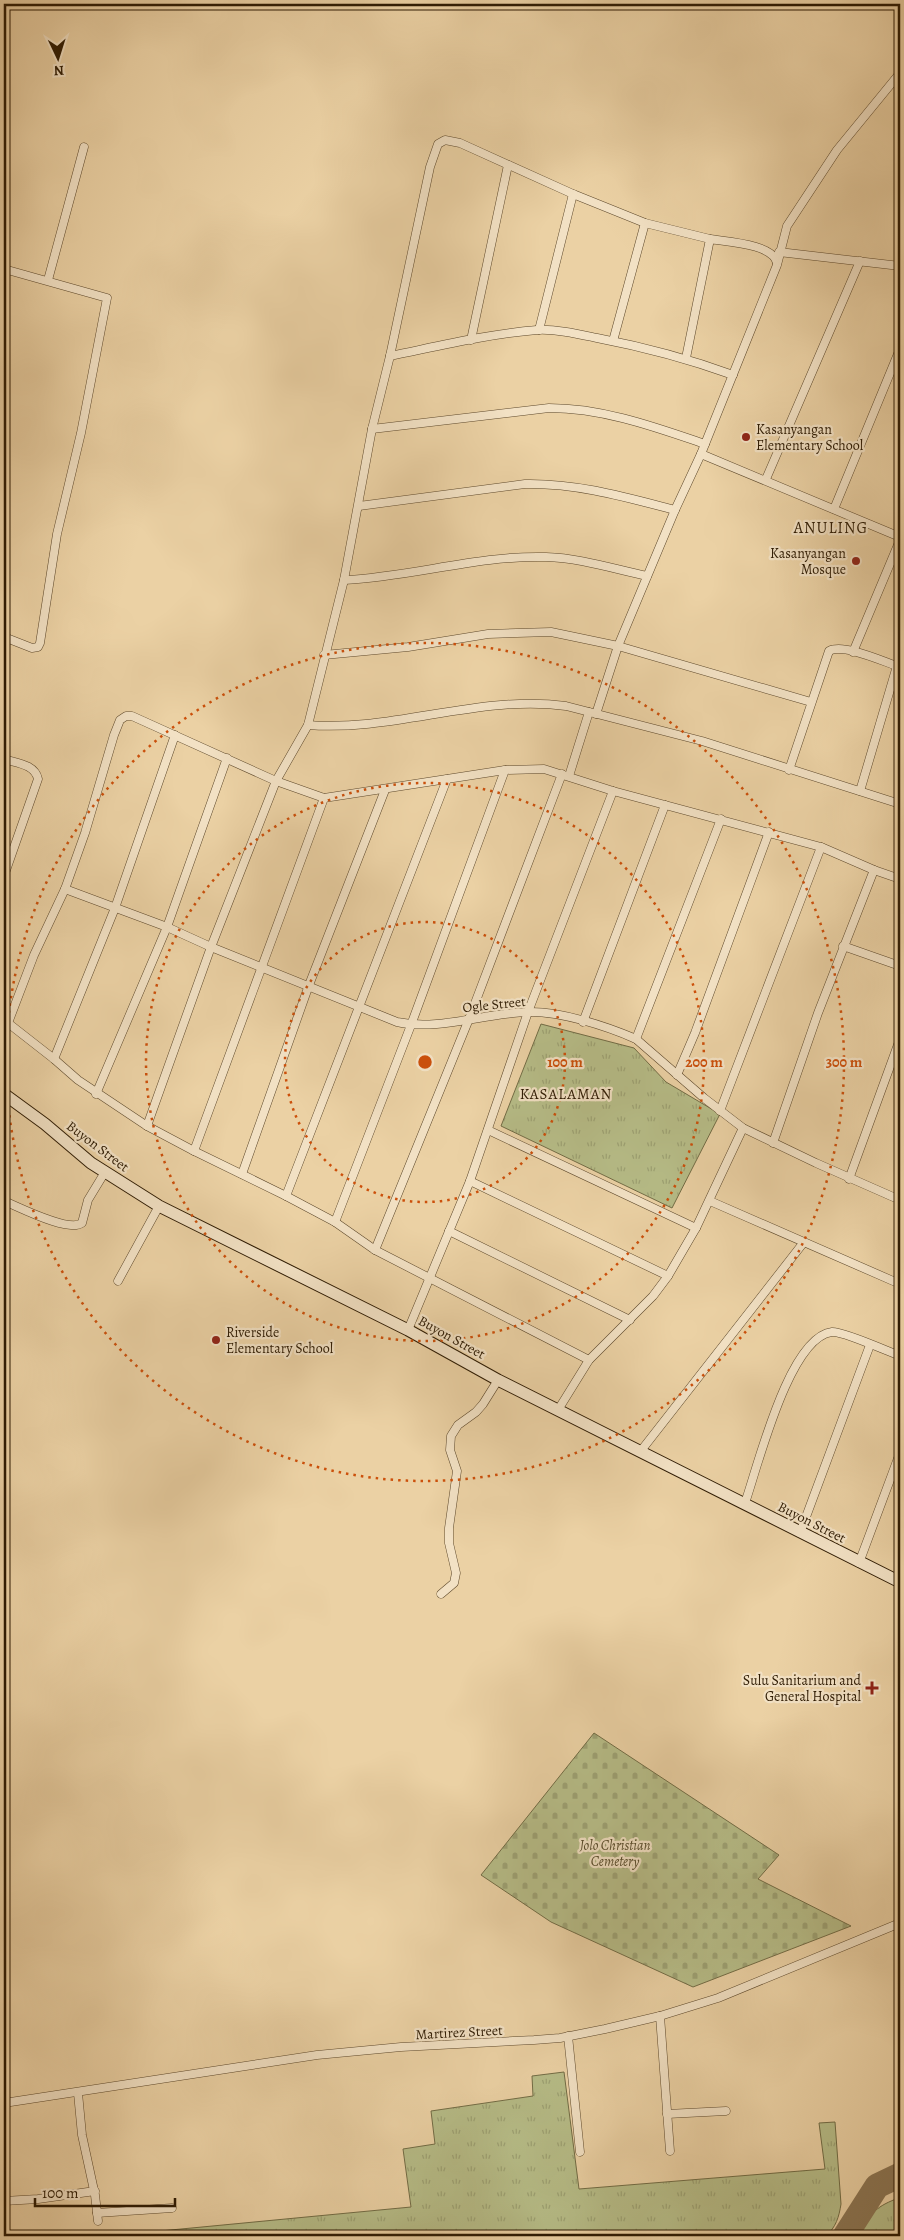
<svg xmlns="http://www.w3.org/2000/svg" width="904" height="2240" viewBox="0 0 904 2240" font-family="Alegreya,serif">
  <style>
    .grass { fill: url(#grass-tufts); stroke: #726c45 }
    .cemetery { fill: url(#cemetery-stones); stroke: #726c45 }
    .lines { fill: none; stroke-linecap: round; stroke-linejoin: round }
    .taxiway { stroke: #8c7654; stroke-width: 25 }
    .minor-casing { stroke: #5d482b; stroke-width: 9 }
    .secondary-casing { stroke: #2e1b03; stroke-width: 13 }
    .minor { stroke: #f2e1c4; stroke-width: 8 }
    .secondary { stroke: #f2e1c4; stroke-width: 11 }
    .ring { fill: none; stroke: #cc500b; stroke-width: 2.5; stroke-dasharray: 2.5 5 }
    .poi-dot { fill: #8f2418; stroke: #f2e1c4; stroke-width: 2 }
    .labels { text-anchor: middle; stroke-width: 4.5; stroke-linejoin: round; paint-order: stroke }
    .poi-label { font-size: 14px; fill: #2e1b03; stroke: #f2e1c4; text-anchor: start }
    .street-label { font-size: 14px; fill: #2e1b03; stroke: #f2e1c4 }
    .park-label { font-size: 14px; font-style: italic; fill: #574b2b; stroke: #f2e1c4 }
    .neighbourhood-label { font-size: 15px; letter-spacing: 1px; fill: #2e1b03; stroke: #f2e1c4 }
    .quarter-label { font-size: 16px; letter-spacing: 1px; fill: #2e1b03; stroke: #f2e1c4 }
    .centre { fill: #cc500b; stroke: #f2e1c4; stroke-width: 2.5 }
    .ring-label { font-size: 15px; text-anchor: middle; font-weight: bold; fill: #cc500b; stroke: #f2e1c4; stroke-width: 4.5; stroke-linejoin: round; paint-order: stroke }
  </style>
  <defs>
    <pattern id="grass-tufts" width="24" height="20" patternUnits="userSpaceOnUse" patternTransform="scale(1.25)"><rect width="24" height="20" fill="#b6bc87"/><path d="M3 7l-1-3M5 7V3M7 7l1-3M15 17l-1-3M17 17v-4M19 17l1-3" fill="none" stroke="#9da173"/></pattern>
    <pattern id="cemetery-stones" width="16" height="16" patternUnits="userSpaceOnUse" patternTransform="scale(1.25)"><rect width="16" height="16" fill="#b6bc87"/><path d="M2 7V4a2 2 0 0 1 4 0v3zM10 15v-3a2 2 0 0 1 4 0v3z" fill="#9da173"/></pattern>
  </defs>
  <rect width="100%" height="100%" fill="#ebd1a4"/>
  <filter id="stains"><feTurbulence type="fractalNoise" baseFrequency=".004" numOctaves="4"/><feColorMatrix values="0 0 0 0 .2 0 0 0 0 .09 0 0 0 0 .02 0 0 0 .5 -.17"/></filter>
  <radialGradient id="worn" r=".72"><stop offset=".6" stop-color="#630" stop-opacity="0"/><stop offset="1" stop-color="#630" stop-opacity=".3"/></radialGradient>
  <!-- grass -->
  <g class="grass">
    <path d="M541 1024 634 1048 666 1082 720 1114 672 1208 501 1126Z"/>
    <path d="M564 2072 579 2189 825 2169 819 2123 835 2122 841 2204C839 2217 836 2227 826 2236H108L411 2207 403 2149 435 2144 431 2111 533 2096 532 2076Z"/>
    <path d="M896 2199H900V2236H857V2233C871 2215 873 2208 896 2199Z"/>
  </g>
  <!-- cemetery -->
  <path class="cemetery" d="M594 1733 779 1855 758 1879 851 1926 693 1987 551 1922 481 1875Z"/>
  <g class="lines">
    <!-- taxiway -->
    <path class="taxiway" d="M845 2236 877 2186 900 2175"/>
    <!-- minor casing -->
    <g class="minor-casing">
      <g id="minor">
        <path d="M710 239C728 242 773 244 777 263"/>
        <path d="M779 252 900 266"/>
        <path d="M4 269 107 298 81 433 57 534 40 643 38 647 32 648 4 637"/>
        <path d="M48 280 84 147"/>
        <path d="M539 330 573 194"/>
        <path d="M471 340 508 165"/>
        <path d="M613 341 645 223"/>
        <path d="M390 356C439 346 488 334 537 330 557 329 578 334 597 338 644 347 689 359 733 375"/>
        <path d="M372 429 549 408C603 408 655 427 705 444"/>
        <path d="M701 454 900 537"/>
        <path d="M766 479 860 261"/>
        <path d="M359 506 525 484C577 483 625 497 675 510"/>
        <path d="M834 509 900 349"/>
        <path d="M344 580C412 577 478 555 546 557 580 558 614 569 647 576"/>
        <path d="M853 652 900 540"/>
        <path d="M324 655 408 647 488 634 551 632 618 646 811 702"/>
        <path d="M596 714 618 646 675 510 701 454 777 265 787 226 837 150 900 73"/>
        <path d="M308 725C394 732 480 694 566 706L702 741 900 804"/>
        <path d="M4 759C16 763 35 764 38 779L4 876"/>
        <path d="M789 770 829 651C844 643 884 662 900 667"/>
        <path d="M569 776 589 712"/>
        <path d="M860 791 897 666"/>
        <path d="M874 870 900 879"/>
        <path d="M65 889 167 927 211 947 397 1022C439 1031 485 1013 528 1012 560 1011 606 1026 636 1039L704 1098 743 1128 816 1163 900 1200"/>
        <path d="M843 946 900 966"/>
        <path d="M583 1022 665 805"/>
        <path d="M8 1023 54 1059 78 1080 147 1126 194 1151 286 1196 335 1222 375 1250 589 1360"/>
        <path d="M4 1029 8 1023 34 955 65 889 85 833 114 735 120 720 126 716H132L276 781 324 798 505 770 544 769 613 791 821 847 874 870 818 1013 773 1143"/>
        <path d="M636 1039 721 819"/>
        <path d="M54 1059 115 908 175 735"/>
        <path d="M677 1075 695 1033 769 832"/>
        <path d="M96 1094 167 927 227 758"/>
        <path d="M720 1111 821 847"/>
        <path d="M147 1126 211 947 276 781 308 725 344 580 372 429 390 356 430 167 438 144 445 140 460 143 573 194 645 223 710 239 686 358"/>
        <path d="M488 1130 696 1228"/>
        <path d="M194 1151 324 798"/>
        <path d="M242 1174 309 985 385 790"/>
        <path d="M849 1179 900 1039"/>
        <path d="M470 1181 668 1276"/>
        <path d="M286 1196 447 779"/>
        <path d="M4 1201C19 1207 69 1233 82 1223L88 1200 105 1172"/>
        <path d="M710 1201 900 1284"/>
        <path d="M335 1222 411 1025 505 770"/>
        <path d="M449 1231 630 1320"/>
        <path d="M375 1250 469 1019 562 774"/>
        <path d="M118 1281 159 1206"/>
        <path d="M408 1330 470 1181 528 1012 613 791"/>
        <path d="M558 1410 589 1360 653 1296 668 1276 696 1228 743 1128"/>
        <path d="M640 1452 804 1242"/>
        <path d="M745 1503C758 1466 789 1337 832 1332 843 1331 887 1351 900 1356"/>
        <path d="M800 1533 870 1345"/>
        <path d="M859 1563 900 1453"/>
        <path d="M441 1594 454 1583 456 1573 449 1543V1528L457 1471 450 1450 451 1436 458 1425 476 1412 483 1404 498 1380"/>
        <path d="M660 2016 670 2151"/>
        <path d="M568 2036 580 2152"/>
        <path d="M78 2093 82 2135 95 2195 98 2221"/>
        <path d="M4 2103 317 2055 401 2047 534 2040 560 2038 605 2029 660 2016 718 1998 900 1923"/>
        <path d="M667 2114 726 2111"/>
        <path d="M4 2201 38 2199 95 2191"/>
        <path d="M97 2213 172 2208"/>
      </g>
    </g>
    <!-- secondary casing -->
    <g class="secondary-casing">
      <path id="secondary" d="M4 1094 45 1124 91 1163 159 1206 408 1330 498 1380 900 1582"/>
    </g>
    <!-- minor -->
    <use href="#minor" class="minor"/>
    <!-- secondary -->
    <use href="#secondary" class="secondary"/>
  </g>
  <!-- distance rings -->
  <g class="ring">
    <circle cx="425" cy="1062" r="140"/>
    <circle cx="425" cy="1062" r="279"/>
    <circle cx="425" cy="1062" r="419"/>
  </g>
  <!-- markers -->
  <g class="poi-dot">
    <circle cx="746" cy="437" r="5"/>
    <circle cx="856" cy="561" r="5"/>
    <circle cx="216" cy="1340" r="5"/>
    <path d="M869.5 1680.5h5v5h5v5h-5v5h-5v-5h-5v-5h5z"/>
  </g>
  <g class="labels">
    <!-- poi labels -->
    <g class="poi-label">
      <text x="756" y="434">Kasanyangan<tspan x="756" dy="16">Elementary School</tspan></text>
      <text x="846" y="558" text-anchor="end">Kasanyangan<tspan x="846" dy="16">Mosque</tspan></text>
      <text x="226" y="1337">Riverside<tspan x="226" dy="16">Elementary School</tspan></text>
      <text x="861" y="1685" text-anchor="end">Sulu Sanitarium and<tspan x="861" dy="16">General Hospital</tspan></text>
    </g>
    <!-- street labels -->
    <g class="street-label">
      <text transform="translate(494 1004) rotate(-6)" y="5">Ogle Street</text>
      <text transform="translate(98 1146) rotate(37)" y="5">Buyon Street</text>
      <text transform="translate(452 1337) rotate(29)" y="5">Buyon Street</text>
      <text transform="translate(812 1522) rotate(27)" y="5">Buyon Street</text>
      <text transform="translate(459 2032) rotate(-3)" y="5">Martirez Street</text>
    </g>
    <!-- park labels -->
    <g class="park-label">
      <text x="615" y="1850">Jolo Christian<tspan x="615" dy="16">Cemetery</tspan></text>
    </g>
    <!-- neighbourhood labels -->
    <g class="neighbourhood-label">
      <text x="566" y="1099">KASALAMAN</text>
    </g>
    <!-- quarter labels -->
    <g class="quarter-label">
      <text x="831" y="533">ANULING</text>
    </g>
  </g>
  <circle cx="425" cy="1062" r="8" class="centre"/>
  <g class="ring-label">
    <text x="565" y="1067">100 m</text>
    <text x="704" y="1067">200 m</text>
    <text x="844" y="1067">300 m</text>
  </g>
  <!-- margin -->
  <rect width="904" height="2240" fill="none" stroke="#ebd1a4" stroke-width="20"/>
  <rect x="5" y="5" width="894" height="2230" fill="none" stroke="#2e1b03" stroke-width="2.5"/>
  <rect x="10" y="10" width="884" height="2220" fill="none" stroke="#2e1b03"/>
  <!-- north arrow -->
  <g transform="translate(58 58) rotate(176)" stroke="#f2e1c4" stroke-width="4" paint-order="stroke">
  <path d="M0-4L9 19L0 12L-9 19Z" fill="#2e1b03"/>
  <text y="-8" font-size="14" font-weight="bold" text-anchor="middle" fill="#2e1b03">N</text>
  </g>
  <!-- scale -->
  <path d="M35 2198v8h140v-8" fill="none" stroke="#2e1b03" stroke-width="2.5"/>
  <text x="42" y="2198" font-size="15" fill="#2e1b03" stroke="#f2e1c4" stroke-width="4" paint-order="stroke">100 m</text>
  <rect width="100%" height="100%" filter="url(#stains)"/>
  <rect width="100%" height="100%" fill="url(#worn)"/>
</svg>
